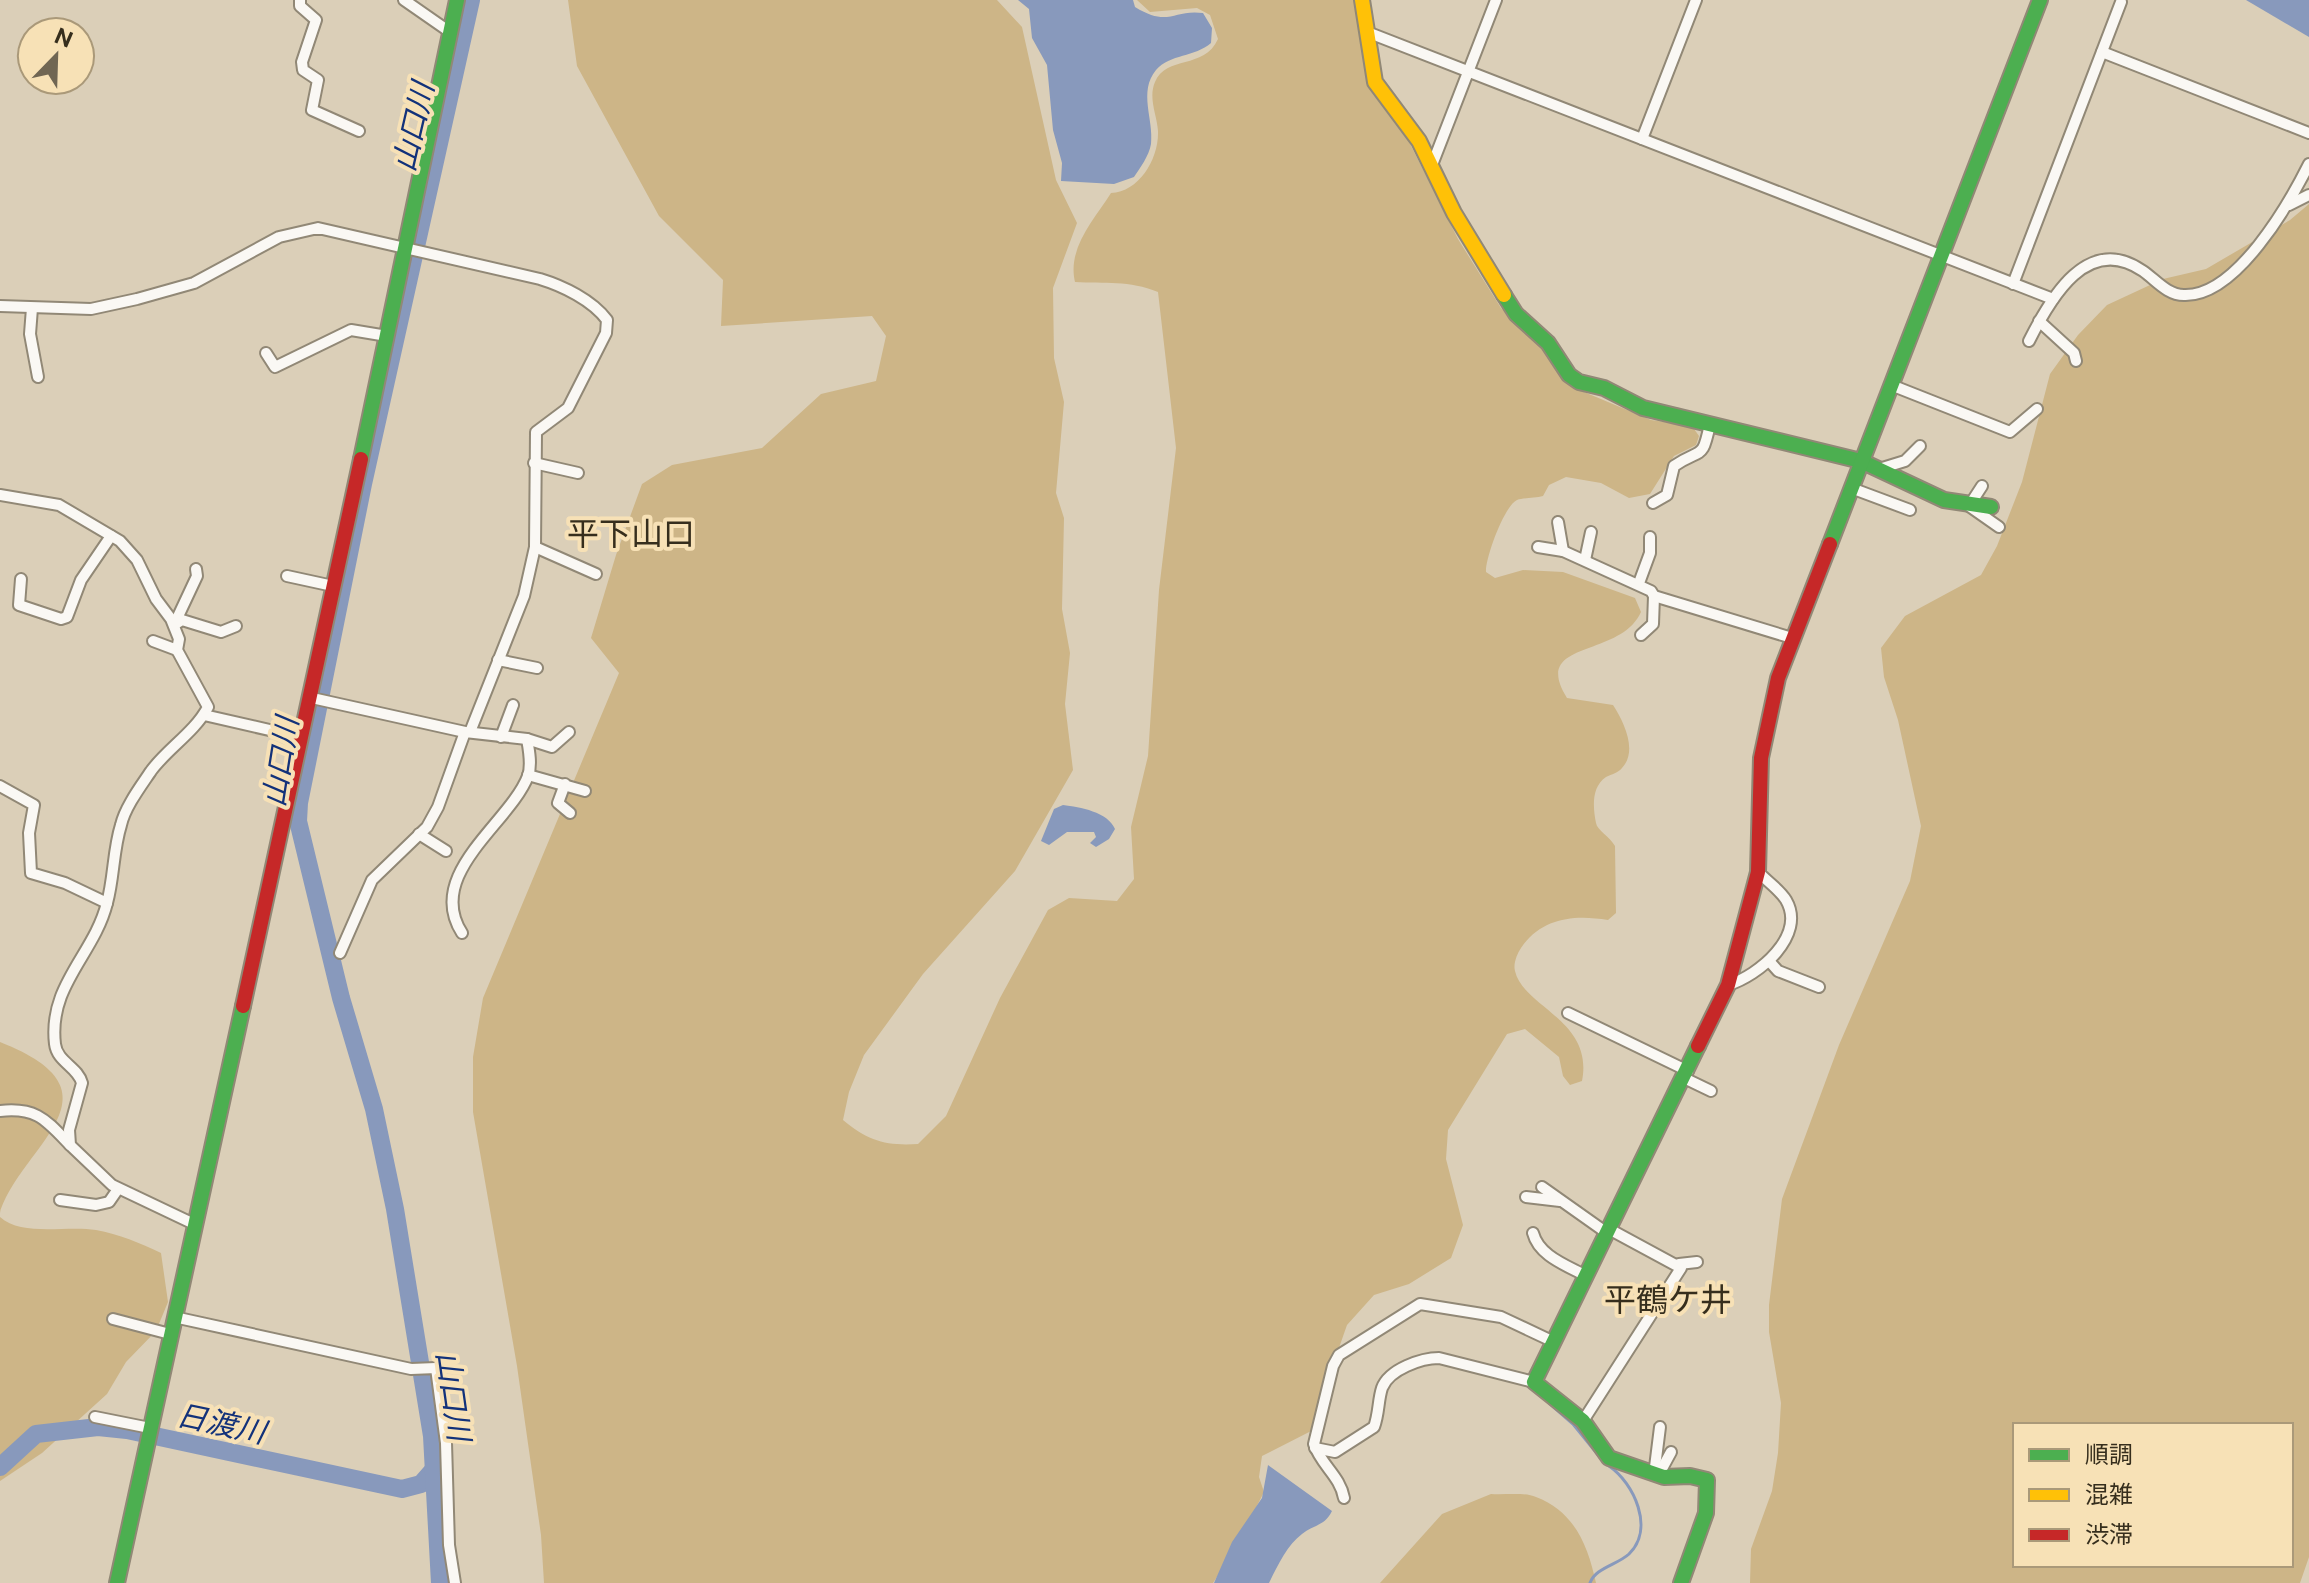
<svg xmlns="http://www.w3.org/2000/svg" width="2309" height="1583" viewBox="0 0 2309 1583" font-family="'Public Sans','Noto Sans JP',sans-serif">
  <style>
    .green { fill: #cdb587; fill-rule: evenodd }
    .water { fill: #8899bc }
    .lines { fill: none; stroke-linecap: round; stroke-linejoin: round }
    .stream { stroke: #8899bc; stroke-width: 3 }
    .river { stroke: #8899bc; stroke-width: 18 }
    .street-casing { stroke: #918876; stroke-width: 14 }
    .fast-casing { stroke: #918876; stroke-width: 18 }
    .slow-casing { stroke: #918876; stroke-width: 18 }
    .jam-casing { stroke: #918876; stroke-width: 18 }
    .street { stroke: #faf8f4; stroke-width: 10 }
    .fast { stroke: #4caf50; stroke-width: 14 }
    .slow { stroke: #ffc107; stroke-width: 14 }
    .jam { stroke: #c62828; stroke-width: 14 }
    .labels { text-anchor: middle; stroke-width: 8; stroke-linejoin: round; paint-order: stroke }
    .water-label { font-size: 30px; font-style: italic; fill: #13327a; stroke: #f7e1b6 }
    .quarter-label { font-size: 32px; fill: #362e1d; stroke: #f7e1b6 }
  </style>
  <rect width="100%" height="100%" fill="#dbcfb8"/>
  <!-- green -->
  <g class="green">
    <path d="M568 0H997L1022 27 1056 180 1077 223 1053 288 1054 358 1064 402 1056 493 1064 518 1062 609 1070 653 1065 704 1073 770 1015 871 923 974 864 1055 849 1092 843 1120C868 1141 886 1146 918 1144L946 1116 1000 998 1048 910 1069 898 1117 901 1134 879 1131 827 1148 756 1159 590 1176 448 1158 292C1129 280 1105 284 1075 282 1067 248 1094 220 1111 193 1139 192 1159 159 1158 131 1157 115 1148 98 1155 82 1166 55 1204 70 1218 39L1210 15 1197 8 1150 12 1137 0H1356L1369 83 1401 126 1458 239 1501 308 1517 321 1577 389 1651 420 1692 426 1699 436 1696 445 1674 456 1650 494 1629 498 1601 483 1566 477 1549 485 1543 496C1535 498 1523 498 1517 500 1504 506 1485 559 1486 572L1495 578 1523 570 1563 572 1635 598 1641 612C1620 659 1530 639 1567 698L1613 705C1624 722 1638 751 1622 768 1618 773 1612 774 1606 777 1591 787 1593 808 1596 823 1597 830 1610 837 1615 846L1616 913 1608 920C1574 914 1541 918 1521 948 1517 954 1513 964 1515 971 1523 1007 1594 1020 1582 1081L1570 1085 1563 1076 1559 1057 1525 1029 1507 1034 1448 1130 1446 1159 1463 1225 1451 1258 1409 1284 1374 1295 1347 1325 1334 1362 1326 1416 1317 1428 1262 1456 1259 1477 1264 1492 1235 1549 1213 1583H544L541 1535 517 1366 473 1112V1057L483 998 619 673 591 638 616 555 642 484 672 465 762 448 821 394 876 381 886 336 872 316 721 326 723 280 659 216 577 66Z"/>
    <path d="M2309 204V1557L2300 1583H1750L1751 1549 1772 1491 1778 1453 1781 1403 1769 1332V1305L1782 1199 1839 1045 1910 881 1921 826 1898 720 1884 677 1881 648 1905 616 1981 575 1997 546 2022 482 2050 374 2078 335 2107 305 2163 279 2206 269 2290 220ZM2015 1425H2291V1565H2015Z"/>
    <path d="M0 1042C130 1093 21 1145 0 1213Z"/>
    <path d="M0 1217C22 1237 67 1225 96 1230 119 1234 140 1243 161 1253L168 1302 156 1331 126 1362 107 1394 42 1453 0 1481Z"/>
    <path d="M1491 1494C1505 1495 1524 1492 1536 1497 1575 1512 1588 1546 1596 1583H1380L1442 1514Z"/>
  </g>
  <!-- water -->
  <g class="water">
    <path d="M1018 0H1133L1135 7C1169 28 1173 9 1203 13L1212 28 1211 43C1195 57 1170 54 1156 70 1138 92 1154 119 1151 144 1149 156 1140 168 1134 177L1114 184 1061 181 1062 163 1053 130 1047 65 1032 38 1029 9Z"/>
    <path d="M2246 0H2309V37Z"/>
    <path d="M1063 805C1080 807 1108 812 1115 829L1109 839 1096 847 1090 843 1096 837 1094 832H1067L1049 845 1041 841 1054 809Z"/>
    <path d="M1268 1465 1332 1511C1325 1526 1313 1525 1302 1534 1287 1545 1277 1567 1269 1583H1214L1232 1542 1262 1498Z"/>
  </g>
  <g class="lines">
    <!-- stream -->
    <g class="stream">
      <path d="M1549 1403 1573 1424 1603 1461"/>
      <path d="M1590 1583C1595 1568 1617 1565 1629 1554 1655 1529 1634 1483 1609 1466"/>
    </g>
    <!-- river -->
    <g class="river">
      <path d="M0 1467 36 1434 98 1427 127 1430 402 1489 421 1484 435 1468"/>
      <path d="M440 1583 432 1436 395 1209 374 1109 341 998 298 821 299 803 363 484 471 0"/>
    </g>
    <!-- street casing -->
    <g class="street-casing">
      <g id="street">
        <path d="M300 0V6L316 20 302 62 303 70 318 80 312 110 359 131"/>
        <path d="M404 0 450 32"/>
        <path d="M1367 32 2053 299"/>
        <path d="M2102 52 2309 133"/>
        <path d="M1642 139 1696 0"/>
        <path d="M1432 165 1496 0"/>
        <path d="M2289 205 2309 195"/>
        <path d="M2013 284 2121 2"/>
        <path d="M0 306 91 309 137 299 194 283 279 237 318 228 540 279C563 286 592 300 607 320L606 333 568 408 536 432 535 547 524 596 470 732"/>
        <path d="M32 308 30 334 38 377"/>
        <path d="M2039 321 2074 353 2076 361"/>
        <path d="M2029 341C2051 297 2088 233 2143 271 2156 280 2167 295 2184 295 2236 297 2289 204 2309 164"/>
        <path d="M266 353 275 367 351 330 387 336"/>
        <path d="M1891 385 2010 432 2037 409"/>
        <path d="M534 463 578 473"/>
        <path d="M1879 469 1905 461 1920 446"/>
        <path d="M1982 486 1969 506 1999 527"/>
        <path d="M1851 488 1910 510"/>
        <path d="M0 495 59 505 120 541 137 560 156 599 171 619 179 639 177 650 208 707C195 732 167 749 151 771 141 786 125 807 121 825 113 850 114 878 107 903 94 955 48 985 55 1044 57 1062 78 1067 82 1083L69 1130 70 1145 112 1185 194 1224"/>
        <path d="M1653 503 1667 495 1674 466C1702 447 1702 462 1710 424"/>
        <path d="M1558 522 1563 551"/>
        <path d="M535 547 596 574"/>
        <path d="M1538 547 1563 551 1651 591 1654 596 1653 624 1641 635"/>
        <path d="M1585 560 1591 532"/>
        <path d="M196 569 197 576 174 625 182 620 221 632 236 626"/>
        <path d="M287 576 333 586"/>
        <path d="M21 579 19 605 61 619 67 617 81 580 111 536"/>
        <path d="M1639 583 1650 553V537"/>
        <path d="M1654 596 1792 638"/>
        <path d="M153 641 177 650"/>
        <path d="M498 660 537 668"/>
        <path d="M312 698 465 732 527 739 552 747 569 732"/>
        <path d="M204 715 300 737"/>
        <path d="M501 737 513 705"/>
        <path d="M528 775 585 791"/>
        <path d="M565 784 558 803 570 813"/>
        <path d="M0 786 34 805 29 833 31 873 65 883 107 903"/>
        <path d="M419 834 446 851"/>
        <path d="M462 933C424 874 510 823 528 776 532 765 529 750 527 739"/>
        <path d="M340 953 372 880 427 827 438 807 465 732"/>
        <path d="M1770 962 1778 971 1819 987"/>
        <path d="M1728 985C1758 976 1807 936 1786 900 1780 890 1767 881 1758 872"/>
        <path d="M1568 1013 1688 1071"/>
        <path d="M1684 1078 1711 1091"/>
        <path d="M0 1111C37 1107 46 1120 70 1145"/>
        <path d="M1542 1187 1607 1233"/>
        <path d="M1526 1197 1560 1201"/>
        <path d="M60 1200 96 1205 109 1202 118 1189"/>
        <path d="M1533 1233C1539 1256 1566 1265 1586 1276"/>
        <path d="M1679 1264 1697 1262"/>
        <path d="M174 1317 411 1369 436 1368 446 1443 449 1545 455 1583"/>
        <path d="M113 1319 170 1334"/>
        <path d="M95 1417 150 1428"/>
        <path d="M1583 1421 1681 1268 1609 1229"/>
        <path d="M1315 1448 1335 1452 1374 1427C1379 1414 1378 1400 1382 1388 1389 1369 1422 1358 1439 1358L1534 1382"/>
        <path d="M1654 1475 1660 1427"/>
        <path d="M1658 1476 1671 1452"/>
        <path d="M1344 1498C1340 1476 1321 1465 1314 1444L1333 1366 1339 1355 1420 1304 1501 1317 1554 1342"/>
      </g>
    </g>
    <!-- fast casing -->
    <g class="fast-casing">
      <g id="fast">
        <path d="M1504 295 1516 314 1548 343 1569 375 1579 382 1604 388 1643 408 1861 461 1944 500 1991 507"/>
        <path d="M361 459 457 0"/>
        <path d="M1830 544 2040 0"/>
        <path d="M117 1583 243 1006"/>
        <path d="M1681 1583 1706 1513 1707 1480 1690 1476 1664 1477 1609 1458 1583 1421 1534 1382 1698 1046"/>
      </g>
    </g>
    <!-- slow casing -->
    <g class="slow-casing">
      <path id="slow" d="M1362 0 1375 82 1419 141 1454 213 1504 295"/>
    </g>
    <!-- jam casing -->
    <g class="jam-casing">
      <g id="jam">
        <path d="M243 1006 361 459"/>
        <path d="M1698 1046 1728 985 1758 872 1761 758 1778 678 1830 544"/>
      </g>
    </g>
    <!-- street -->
    <use href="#street" class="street"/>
    <!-- fast -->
    <use href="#fast" class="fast"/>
    <!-- slow -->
    <use href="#slow" class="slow"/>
    <!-- jam -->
    <use href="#jam" class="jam"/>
  </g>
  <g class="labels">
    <!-- water labels -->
    <g class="water-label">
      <text transform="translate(414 127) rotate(-77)" y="10">山口川</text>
      <text transform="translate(281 762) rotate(-81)" y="10">山口川</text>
      <text transform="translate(453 1396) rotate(82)" y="10">山口川</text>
      <text transform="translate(221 1424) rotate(12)" y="10">日渡川</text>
    </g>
    <!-- quarter labels -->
    <g class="quarter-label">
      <text x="631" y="545">平下山口</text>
      <text x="1668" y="1311">平鶴ケ井</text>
    </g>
  </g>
  <!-- legend -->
  <rect x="2013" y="1423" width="280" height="144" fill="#f7e1b6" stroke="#aa9979" stroke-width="2"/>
  <rect x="2029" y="1449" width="40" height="12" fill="#4caf50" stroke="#aa9979" stroke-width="2"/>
  <text x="2085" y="1463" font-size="24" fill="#362e1d">順調</text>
  <rect x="2029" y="1489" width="40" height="12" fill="#ffc107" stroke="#aa9979" stroke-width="2"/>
  <text x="2085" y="1503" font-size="24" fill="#362e1d">混雑</text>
  <rect x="2029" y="1529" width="40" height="12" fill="#c62828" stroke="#aa9979" stroke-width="2"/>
  <text x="2085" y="1543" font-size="24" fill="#362e1d">渋滞</text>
  <!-- north arrow -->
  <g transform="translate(56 56) rotate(23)"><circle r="38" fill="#f7e1b6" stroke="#aa9979" stroke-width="2"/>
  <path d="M0-6L14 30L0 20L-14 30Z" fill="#706653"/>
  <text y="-12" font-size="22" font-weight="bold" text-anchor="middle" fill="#362e1d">N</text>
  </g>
</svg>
